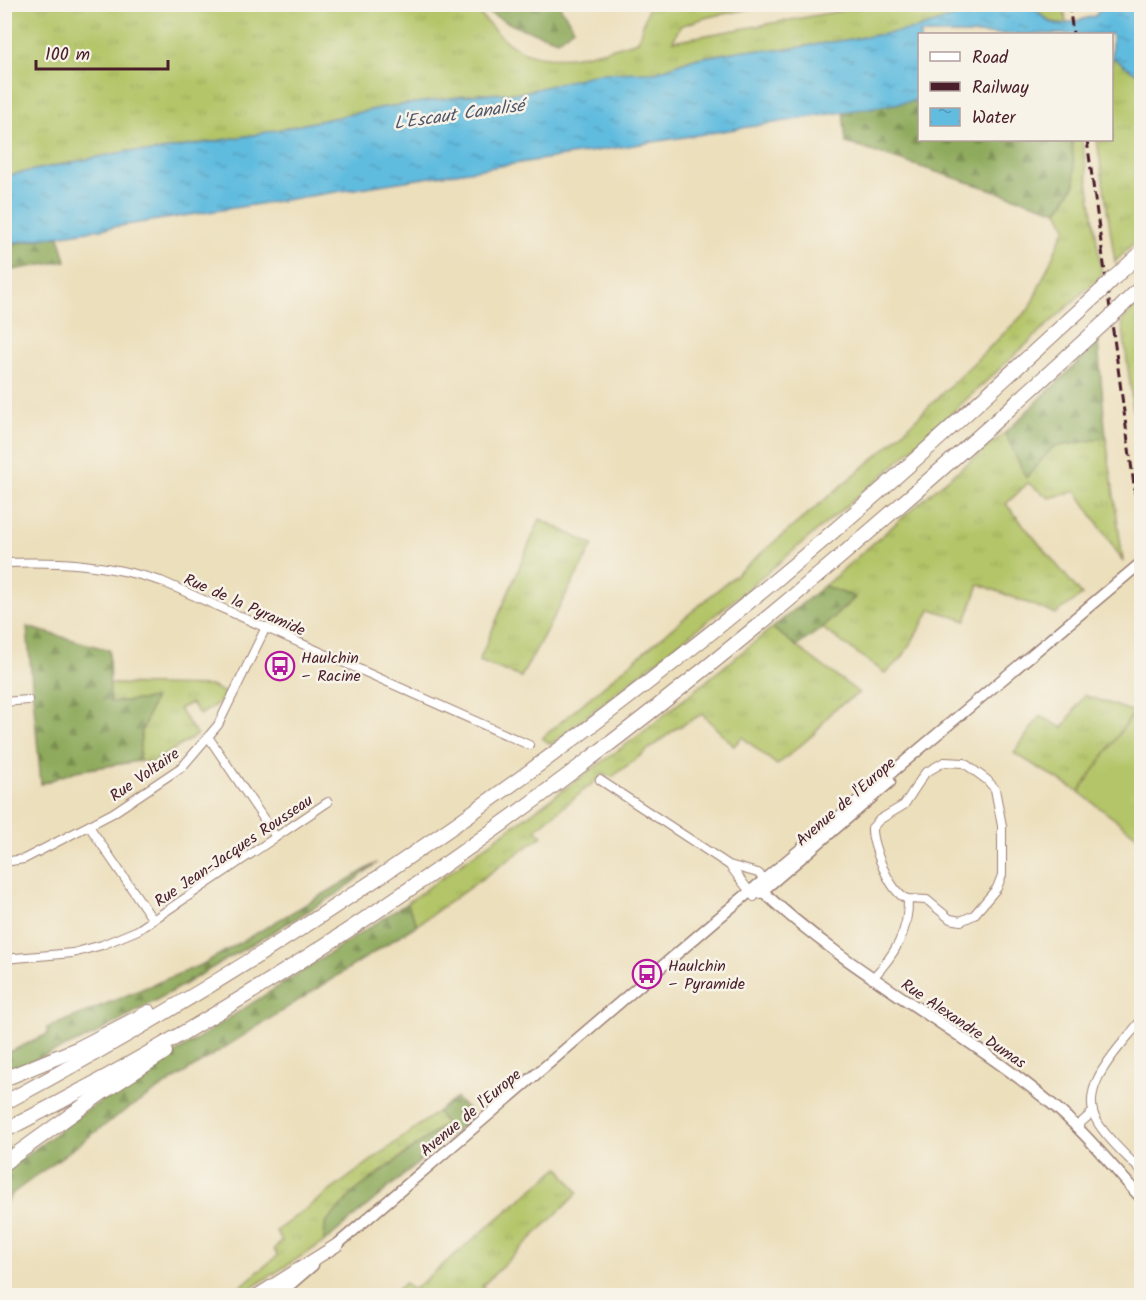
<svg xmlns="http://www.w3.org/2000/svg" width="1146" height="1300" viewBox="0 0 1146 1300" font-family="Kalam,sans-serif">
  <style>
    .grass { fill: url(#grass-tufts); stroke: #7e724a; stroke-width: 1.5 }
    .forest { fill: url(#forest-firs); stroke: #6c6444; stroke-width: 1.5 }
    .green { fill: #b3c568; stroke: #7e724a; stroke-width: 1.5 }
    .water { fill: url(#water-ripples); stroke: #566e85; stroke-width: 1.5 }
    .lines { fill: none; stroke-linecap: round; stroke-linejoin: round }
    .street-casing { stroke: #9b7f74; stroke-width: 10 }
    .secondary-casing { stroke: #9b7f74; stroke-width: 13 }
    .primary-casing { stroke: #9b7f74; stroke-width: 14 }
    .highway-casing { stroke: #9b7f74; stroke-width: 16 }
    .street { stroke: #fff; stroke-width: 8 }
    .secondary { stroke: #fff; stroke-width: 10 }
    .primary { stroke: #fff; stroke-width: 12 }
    .highway { stroke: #fff; stroke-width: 14 }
    .rail { stroke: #4a1f2b; stroke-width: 3; stroke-dasharray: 9 4.5; stroke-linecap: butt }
    .highway-bridge-casing { stroke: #9b7f74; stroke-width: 16; stroke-linecap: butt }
    .highway-bridge { stroke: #fff; stroke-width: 14 }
    .labels { text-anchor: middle; stroke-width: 5; stroke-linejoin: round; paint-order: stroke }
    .street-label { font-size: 16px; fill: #4a1f2b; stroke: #f7f3e8 }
    .poi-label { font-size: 16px; fill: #4a1f2b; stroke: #f7f3e8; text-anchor: start }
    .water-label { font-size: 18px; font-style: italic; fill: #52566a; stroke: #f7f3e8 }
  </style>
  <defs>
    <pattern id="grass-tufts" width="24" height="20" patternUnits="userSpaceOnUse" patternTransform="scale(1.5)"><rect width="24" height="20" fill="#b3c568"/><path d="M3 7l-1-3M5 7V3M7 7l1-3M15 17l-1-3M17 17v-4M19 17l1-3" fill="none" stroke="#9ba95a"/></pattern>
    <pattern id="forest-firs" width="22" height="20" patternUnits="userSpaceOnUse" patternTransform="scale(1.5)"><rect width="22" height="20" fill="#8eaa5c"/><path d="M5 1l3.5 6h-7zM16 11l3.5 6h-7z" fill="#768a4c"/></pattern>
    <pattern id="water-ripples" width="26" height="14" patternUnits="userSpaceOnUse" patternTransform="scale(1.5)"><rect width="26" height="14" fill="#61bcdf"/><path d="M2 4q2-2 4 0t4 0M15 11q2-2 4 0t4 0" fill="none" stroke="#5298b5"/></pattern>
  </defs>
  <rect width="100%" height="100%" fill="#f7f3e8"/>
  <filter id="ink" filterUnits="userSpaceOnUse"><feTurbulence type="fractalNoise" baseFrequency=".0167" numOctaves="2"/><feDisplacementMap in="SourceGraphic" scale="12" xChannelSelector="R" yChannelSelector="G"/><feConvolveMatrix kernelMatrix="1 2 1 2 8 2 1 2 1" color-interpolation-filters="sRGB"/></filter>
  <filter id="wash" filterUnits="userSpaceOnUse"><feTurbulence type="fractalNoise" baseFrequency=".008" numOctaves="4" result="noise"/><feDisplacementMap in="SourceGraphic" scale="24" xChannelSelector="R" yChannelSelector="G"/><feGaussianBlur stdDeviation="1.35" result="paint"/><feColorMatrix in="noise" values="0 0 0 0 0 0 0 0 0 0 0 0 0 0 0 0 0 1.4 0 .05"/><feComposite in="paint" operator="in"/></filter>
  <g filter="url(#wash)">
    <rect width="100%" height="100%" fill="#ecdfbc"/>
    <!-- grass -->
    <g class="grass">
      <path d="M4 5H471C483 17 494 31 507 42 544 71 598 53 638 41L649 5H770L708 17 680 26 673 41 874 5H1064L1066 24 1051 22 1035 9 966 13 916 29 781 50H745L692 59 656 72 574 81 520 93 479 94 380 108 253 135 150 152 128 151 5 176Z"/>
      <path d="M1112 57 1136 73 1142 74 1141 236 1115 262 1097 140H1112Z"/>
      <path d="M1072 140H1082L1102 275 887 472 739 596 551 744 542 738 886 448 1029 309 1066 227 1058 211 1075 184Z"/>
      <path d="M1141 301V470L1122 321Z"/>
      <path d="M1005 433 1026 477 1053 447 1106 438 1123 561 1076 491 1049 498 1028 483 1006 504 1082 595 1055 614 979 584 966 621 931 609 902 658 885 673 822 628 855 598 824 586 939 486Z"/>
      <path d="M540 519 593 545 521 677 479 661Z"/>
      <path d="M772 628 859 693 833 710 815 733 777 765 742 737 734 746 702 714 677 728 612 777 603 775 536 829 542 836 417 925 407 903 642 733Z"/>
      <path d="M109 684 211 686 227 694 223 700 200 715 191 703 179 709 197 735 147 766V761H139L141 734 154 699 110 702Z"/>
      <path d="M1084 695 1134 712 1079 792 1014 753 1040 716 1063 728Z"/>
      <path d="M437 1112 446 1123 354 1192 326 1224 324 1242 240 1295 229 1296 277 1256 274 1249 282 1241 276 1231Z"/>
      <path d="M559 1167 578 1193 482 1286 490 1295H390L405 1283 413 1290Z"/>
    </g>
    <!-- forest -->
    <g class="forest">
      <path d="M473 5H559L574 28 558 40 517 27Z"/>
      <path d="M919 100 920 140H1072L1075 184 1058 211 846 143 843 110Z"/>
      <path d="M59 236 66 261 5 271V245Z"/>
      <path d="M1098 343 1106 438 1053 447 1026 478 1005 433Z"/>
      <path d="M824 586 855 597 822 628 797 646 772 628Z"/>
      <path d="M27 627 109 650 110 702 154 699 141 734 139 761 76 771 41 784Z"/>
      <path d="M377 863 337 894 183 985 92 1036 5 1072V1054L48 1034 47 1028 203 964Z"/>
      <path d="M407 903 417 925 120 1114 13 1193 5 1204V1142L19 1161 81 1114Z"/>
      <path d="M456 1098 470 1112 469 1120 324 1242 325 1224 354 1192 446 1124 437 1112Z"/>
    </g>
    <!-- green -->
    <path class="green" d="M1134 712 1141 716V839L1079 792Z"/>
    <!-- water -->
    <path class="water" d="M1104 5H1141V73H1136L1112 57V34H920L919 100 5 244V176L128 151 150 152 253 135 380 108 480 94 520 93 600 73 656 72 692 59 745 50H781L916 29 966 13 1022 6 1035 9 1050 22 1061 25 1095 16Z"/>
  </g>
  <g filter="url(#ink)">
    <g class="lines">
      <!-- street casing -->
      <g class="street-casing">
        <g id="street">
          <path d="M4 563C62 561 106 564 161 581L529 745"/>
          <path d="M4 702 28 700"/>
          <path d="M209 738 276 837"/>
          <path d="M600 780 729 865 758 873 767 881"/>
          <path d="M89 826 153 920"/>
          <path d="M4 862 24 859 113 813 183 766 218 725 266 627"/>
          <path d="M730 866 754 897"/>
          <path d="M4 959 73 953 102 945 138 930 328 802"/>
          <path d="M872 979C894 955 909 933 908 899 891 896 871 844 872 828L879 820 904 805 925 773 944 762 964 763 987 780 995 789 1002 826V875L997 888 974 915 961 921 950 919 927 900 908 899"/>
          <path d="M1142 1019C1122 1046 1075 1087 1098 1123 1109 1141 1127 1156 1142 1172"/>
          <path d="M1076 1127 1093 1112"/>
        </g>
      </g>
      <!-- secondary casing -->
      <g class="secondary-casing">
        <g id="secondary">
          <path d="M757 886C844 970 954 1024 1047 1100 1082 1128 1111 1165 1142 1199"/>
          <path d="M760 893 890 782"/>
          <path d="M332 1249 715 921 1142 562"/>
          <path d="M277 1296 313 1265"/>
        </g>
      </g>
      <!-- primary casing -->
      <g class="primary-casing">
        <path id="primary" d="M256 1296 337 1245"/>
      </g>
      <!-- highway casing -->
      <g class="highway-casing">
        <g id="highway">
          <path d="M1115 277 1142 252"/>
          <path d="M1121 307 1142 286"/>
          <path d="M4 1079 77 1049 149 1012"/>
          <path d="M4 1103C280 956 536 778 777 579 888 487 994 388 1101 291"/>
          <path d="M4 1131C413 924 769 631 1104 323"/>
          <path d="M4 1163 103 1092 165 1052"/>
        </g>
      </g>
      <!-- street -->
      <use href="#street" class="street"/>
      <!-- secondary -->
      <use href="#secondary" class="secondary"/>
      <!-- primary -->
      <use href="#primary" class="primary"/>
      <!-- highway -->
      <use href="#highway" class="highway"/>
      <!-- rail -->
      <g class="rail">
        <path d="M1069 4 1073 34"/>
        <path d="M1087 140 1142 544"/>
      </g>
      <!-- highway-bridge casing -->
      <g class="highway-bridge-casing">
        <g id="highway-bridge">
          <path d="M1101 291 1115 277"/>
          <path d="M1104 323 1121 307"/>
        </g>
      </g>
      <!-- highway-bridge -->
      <use href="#highway-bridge" class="highway-bridge"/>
    </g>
  </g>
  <!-- icons -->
  <defs>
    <g id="bus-ring" transform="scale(1.5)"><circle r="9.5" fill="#f7f3e8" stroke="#b5179e" stroke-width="1.5"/><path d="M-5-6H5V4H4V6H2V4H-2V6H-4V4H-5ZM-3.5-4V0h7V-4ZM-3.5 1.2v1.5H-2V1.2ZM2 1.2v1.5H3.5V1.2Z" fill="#b5179e"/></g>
  </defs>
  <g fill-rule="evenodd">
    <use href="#bus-ring" x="280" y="666"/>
    <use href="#bus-ring" x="647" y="974"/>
  </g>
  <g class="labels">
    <!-- street labels -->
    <g class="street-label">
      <text transform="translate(245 604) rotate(24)" y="6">Rue de la Pyramide</text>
      <text transform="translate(144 774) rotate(-35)" y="6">Rue Voltaire</text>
      <text transform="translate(845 801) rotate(-41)" y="6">Avenue de l'Europe</text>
      <text transform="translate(233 850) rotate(-34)" y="6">Rue Jean-Jacques Rousseau</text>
      <text transform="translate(964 1023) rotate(34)" y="6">Rue Alexandre Dumas</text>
      <text transform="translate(470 1112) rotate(-40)" y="6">Avenue de l'Europe</text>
    </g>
    <!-- poi labels -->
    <g class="poi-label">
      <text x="301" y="663">Haulchin<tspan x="301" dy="18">– Racine</tspan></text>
      <text x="668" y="971">Haulchin<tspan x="668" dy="18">– Pyramide</tspan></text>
    </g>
    <!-- water labels -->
    <g class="water-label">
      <text transform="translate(459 114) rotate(-8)" y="6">L'Escaut Canalisé</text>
    </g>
  </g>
  <!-- margin -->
  <rect width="1146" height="1300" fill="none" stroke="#f7f3e8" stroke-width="24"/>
  <!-- legend -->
  <rect x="918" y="33" width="195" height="108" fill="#f7f3e8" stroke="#b29e9c" stroke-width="1.5"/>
  <rect x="930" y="52" width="30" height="9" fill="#ffffff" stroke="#b29e9c" stroke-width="1.5"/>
  <text x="972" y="63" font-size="18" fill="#4a1f2b">Road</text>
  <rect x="930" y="82" width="30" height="9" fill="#4a1f2b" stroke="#b29e9c" stroke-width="1.5"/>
  <text x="972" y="93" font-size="18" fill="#4a1f2b">Railway</text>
  <rect x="930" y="108" width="30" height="18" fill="url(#water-ripples)" stroke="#b29e9c" stroke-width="1.5"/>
  <text x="972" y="123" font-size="18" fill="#4a1f2b">Water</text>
  <!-- scale -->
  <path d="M36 60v9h132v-9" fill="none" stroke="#4a1f2b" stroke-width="3"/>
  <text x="45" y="60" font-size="18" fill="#4a1f2b" stroke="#f7f3e8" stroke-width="4.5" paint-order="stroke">100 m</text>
</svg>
